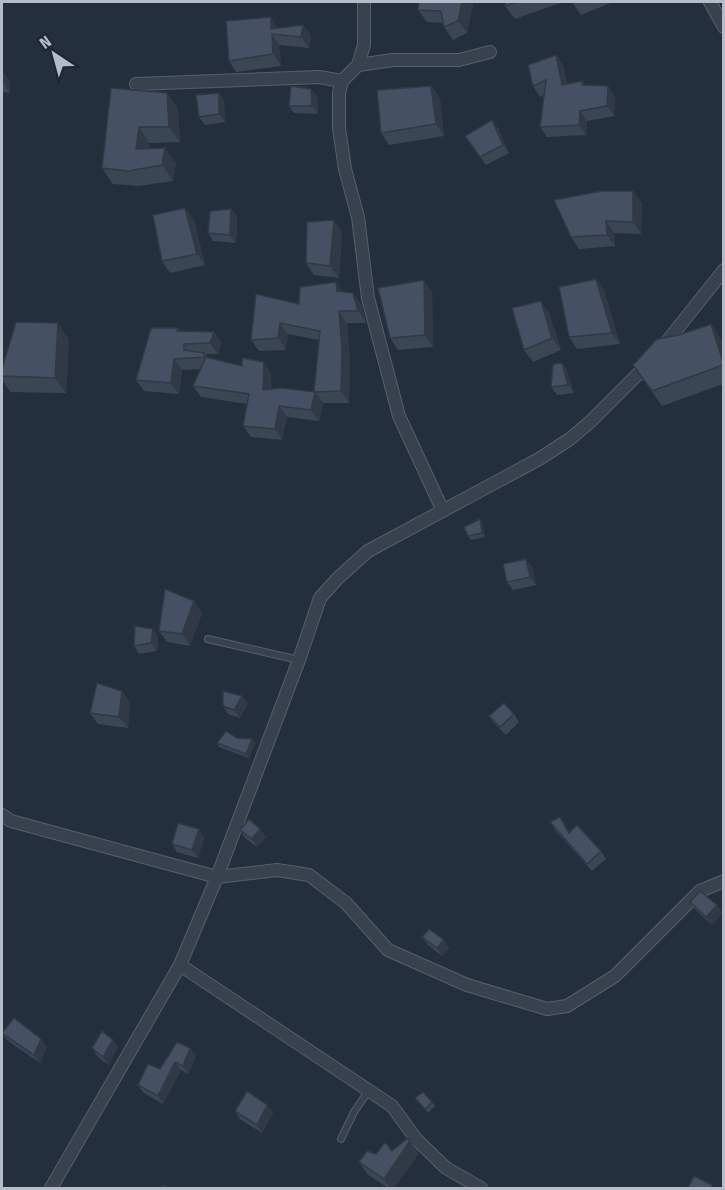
<svg xmlns="http://www.w3.org/2000/svg" width="725" height="1190" viewBox="0 0 725 1190" font-family="'Fira Sans Condensed',sans-serif">
  <style>
    .lines { fill: none; stroke-linecap: round; stroke-linejoin: round }
    .lane-casing { stroke: #565f6c; stroke-width: 8 }
    .street-casing { stroke: #565f6c; stroke-width: 14 }
    .lane { stroke: #38414e; stroke-width: 6 }
    .street { stroke: #38414e; stroke-width: 12 }
    .wall { fill: #3b4654 }
    .shaded-wall { fill: #303945 }
    .building { fill: #455162; stroke: #303945; stroke-width: 1.5 }
  </style>
  <rect width="100%" height="100%" fill="#242f3e"/>
  <g class="lines">
    <!-- lane casing -->
    <g class="lane-casing">
      <g id="lane">
        <path d="M208 639 299 660"/>
        <path d="M341 1139 354 1112 369 1090"/>
      </g>
    </g>
    <!-- street casing -->
    <g class="street-casing">
      <g id="street">
        <path d="M364 2V45L358 65 342 81 339 93V128L345 169 358 217 368 298 399 416 443 511"/>
        <path d="M710 2 724 27"/>
        <path d="M358 65 393 60H459L490 52"/>
        <path d="M136 84 319 77 342 81"/>
        <path d="M661 349 724 270"/>
        <path d="M2 815 11 821 217 877 277 870 309 875 346 903 388 950 467 985 547 1009 567 1006 615 976 700 891 724 881"/>
        <path d="M180 965 392 1106 416 1139 446 1168 481 1188"/>
        <path d="M51 1188 180 965 217 877 299 660 320 598 337 579 368 551 539 459 570 439 591 421 650 362"/>
      </g>
    </g>
    <!-- lane -->
    <use href="#lane" class="lane"/>
    <!-- street -->
    <use href="#street" class="street"/>
  </g>
  <!-- wall -->
  <g class="wall">
    <path d="M506 2H563L515 19 505 6Z"/>
    <path d="M572 2H613L581 15Z"/>
    <path d="M473 4 467 33 453 40 444 27V23L427 22 418 10Z"/>
    <path d="M303 25 311 36 309 48 279 45 281 66 236 72 229 61 278 28Z"/>
    <path d="M556 55 563 65 567 84 582 81 585 85 608 86 615 97 614 116 587 121 586 135 547 137 540 127 544 95 540 97 533 86Z"/>
    <path d="M2 71 10 82V93L2 92Z"/>
    <path d="M431 86 440 98 444 136 389 145 381 133Z"/>
    <path d="M311 89 317 97 318 114 294 113 289 106Z"/>
    <path d="M167 93 178 109 180 142 149 143V149L176 163 173 181 139 186 113 184 102 168Z"/>
    <path d="M219 93 224 101 225 122 205 125 199 117Z"/>
    <path d="M498 128 509 153 486 165 465 136Z"/>
    <path d="M642 203 641 234 614 233 615 246 579 249 571 237Z"/>
    <path d="M231 209 237 217 236 243 213 241 208 233Z"/>
    <path d="M194 220 205 265 170 273 162 261Z"/>
    <path d="M342 232 339 278 314 275 306 263Z"/>
    <path d="M604 291 620 344 577 349 569 337Z"/>
    <path d="M343 292 361 304 366 323H347L350 361 349 403H323L319 421 287 417 282 440 251 437 243 426 247 404 201 397 193 386 201 369 182 370 179 394 144 391 136 380 178 328 180 331 221 342 218 354H205L207 357 271 373V389L315 392 319 340 288 334 286 350 259 351 251 340 299 304Z"/>
    <path d="M432 292 433 347 398 350 390 338Z"/>
    <path d="M549 313 561 350 533 362 524 350Z"/>
    <path d="M711 324 721 339 723 345V384L662 406 633 365 679 335Z"/>
    <path d="M69 339 66 393 10 392 2 379V369Z"/>
    <path d="M562 363 567 371 574 393 557 395 551 387Z"/>
    <path d="M480 519 482 523 485 537 471 540 468 536Z"/>
    <path d="M532 567 536 585 513 590 507 582Z"/>
    <path d="M194 601 202 613 190 646 167 642 159 631Z"/>
    <path d="M158 637 157 651 139 654 134 646Z"/>
    <path d="M122 691 130 703 128 728 98 724 90 713Z"/>
    <path d="M242 696 248 704 240 718 228 714 223 706Z"/>
    <path d="M514 714 519 722 506 735 495 724 489 716Z"/>
    <path d="M237 738 252 739 255 743 249 758 219 747 217 743Z"/>
    <path d="M550 822 565 824 569 832 601 851 606 859 592 871 555 830Z"/>
    <path d="M199 829 204 837 198 858 177 852 172 844Z"/>
    <path d="M240 830 266 837 257 847 245 838Z"/>
    <path d="M690 902 717 905 722 913 712 925 696 910Z"/>
    <path d="M422 937 444 940 449 948 442 956 428 945Z"/>
    <path d="M2 1033 47 1047 40 1063 8 1041Z"/>
    <path d="M113 1040 118 1047 108 1065 97 1056 92 1048Z"/>
    <path d="M190 1048 196 1056 188 1074 181 1070 163 1104 144 1093 138 1085Z"/>
    <path d="M415 1098 432 1102 435 1106 428 1113Z"/>
    <path d="M267 1105 273 1113 262 1133 240 1119 235 1111Z"/>
    <path d="M392 1151 419 1153 394 1188H388L367 1174 359 1162 376 1154Z"/>
  </g>
  <!-- shaded-wall -->
  <g class="shaded-wall">
    <path d="M462 2H472L473 4 467 33 458 21Z"/>
    <path d="M271 17 278 29H271Z"/>
    <path d="M303 25 311 36 309 48 301 37Z"/>
    <path d="M272 34 279 45 281 66 273 54Z"/>
    <path d="M556 55 563 65 569 95 562 85Z"/>
    <path d="M2 71 10 82V93L2 81Z"/>
    <path d="M431 86 440 98 444 136 436 124Z"/>
    <path d="M608 86 615 97 614 116 607 106Z"/>
    <path d="M311 89 317 97 318 114 312 106Z"/>
    <path d="M167 93 178 109 180 142 169 127Z"/>
    <path d="M219 93 224 101 225 122 219 114Z"/>
    <path d="M580 111 587 121 586 135 579 125Z"/>
    <path d="M492 120 498 128 509 153 503 145Z"/>
    <path d="M139 127 149 143 147 164 136 149Z"/>
    <path d="M165 148 176 163 173 181 162 165Z"/>
    <path d="M633 191 642 203 641 234 633 222Z"/>
    <path d="M185 208 194 220 205 265 197 254Z"/>
    <path d="M231 209 237 217 236 243 230 235Z"/>
    <path d="M334 220 342 232 339 278 330 266Z"/>
    <path d="M606 221 614 233 615 246 607 235Z"/>
    <path d="M596 279 604 291 620 344 612 333Z"/>
    <path d="M424 280 432 292 433 347 425 335Z"/>
    <path d="M336 282 344 293 337 291Z"/>
    <path d="M353 293 361 304 366 323 358 311Z"/>
    <path d="M541 301 549 313 561 350 552 338Z"/>
    <path d="M339 311 347 323 350 361 349 403 341 391Z"/>
    <path d="M58 323 69 339 66 393 55 378Z"/>
    <path d="M280 323 288 334 286 350 278 338Z"/>
    <path d="M711 324 721 339 723 345V362Z"/>
    <path d="M214 332 221 342 218 354 210 343Z"/>
    <path d="M174 359 182 370 179 394 171 383Z"/>
    <path d="M264 362 271 373 270 401 263 390Z"/>
    <path d="M562 363 567 371 574 393 568 385Z"/>
    <path d="M315 392 323 403 319 421 311 410Z"/>
    <path d="M279 406 287 417 282 440 275 429Z"/>
    <path d="M480 519 482 523 485 537 482 533Z"/>
    <path d="M526 559 532 567 536 585 530 577Z"/>
    <path d="M194 601 202 613 190 646 182 634Z"/>
    <path d="M153 629 158 637 157 651 151 643Z"/>
    <path d="M122 691 130 703 128 728 119 717Z"/>
    <path d="M242 696 248 704 240 718 234 710Z"/>
    <path d="M252 739 255 743 249 758 246 754Z"/>
    <path d="M199 829 204 837 198 858 192 850Z"/>
    <path d="M260 829 266 837 257 847 252 839Z"/>
    <path d="M717 905 722 913 712 925 706 917Z"/>
    <path d="M444 940 449 948 442 956 437 948Z"/>
    <path d="M41 1039 47 1047 40 1063 34 1055Z"/>
    <path d="M113 1040 118 1047 108 1065 103 1057Z"/>
    <path d="M190 1048 196 1056 188 1074 183 1066Z"/>
    <path d="M175 1062 181 1070 163 1104 158 1096Z"/>
    <path d="M267 1105 273 1113 262 1133 257 1125Z"/>
    <path d="M410 1141 419 1153 394 1188H390L384 1179Z"/>
  </g>
  <!-- building -->
  <g class="building">
    <path d="M419 2H462L458 21 444 27 441 11 418 10Z"/>
    <path d="M506 2H517L505 6Z"/>
    <path d="M271 17V29L303 25 301 37 272 34 273 54 229 61 226 21Z"/>
    <path d="M556 55 562 85 582 81V85L608 86 607 106 580 111 579 125 540 127 546 80 533 86 528 65Z"/>
    <path d="M291 86 311 89 312 106H289Z"/>
    <path d="M431 86 436 124 381 133 377 90Z"/>
    <path d="M111 88 167 93 169 127H139L136 149 165 148 162 165 128 171 102 168Z"/>
    <path d="M219 93V114L199 117 196 95Z"/>
    <path d="M492 120 503 145 480 157 465 136Z"/>
    <path d="M602 191H633V222L606 221 607 235 571 237 554 200Z"/>
    <path d="M185 208 197 254 162 261 153 215Z"/>
    <path d="M231 209 230 235 208 233 210 211Z"/>
    <path d="M334 220 330 266 306 263 307 222Z"/>
    <path d="M596 279 612 333 569 337 559 287Z"/>
    <path d="M424 280 425 335 390 338 378 288Z"/>
    <path d="M336 282 337 291 353 293 358 311H339L342 350 341 391 314 392 320 331 280 323 278 338 251 340 256 294 299 304 300 287Z"/>
    <path d="M541 301 552 338 524 350 512 308Z"/>
    <path d="M16 322 58 323 55 378 2 376V369Z"/>
    <path d="M711 324 723 362V365L652 391 633 365 657 339 679 335Z"/>
    <path d="M151 328H178L177 331 214 332 210 343 184 344V350L204 353V357L174 359 171 383 136 380Z"/>
    <path d="M206 357 242 366V358L264 362 263 390 282 388 315 392 311 410 279 406 275 429 243 426 249 394 193 386Z"/>
    <path d="M562 363 568 385 551 387 553 364Z"/>
    <path d="M480 519 482 533 468 536 464 527Z"/>
    <path d="M526 559 530 577 507 582 503 564Z"/>
    <path d="M165 589 194 601 182 634 159 631Z"/>
    <path d="M135 626 153 629 151 643 134 646Z"/>
    <path d="M97 683 122 691 119 717 90 713Z"/>
    <path d="M223 691 242 696 234 710 223 706Z"/>
    <path d="M504 703 514 714 500 727 489 716Z"/>
    <path d="M226 731 237 738 252 739 246 754 217 743Z"/>
    <path d="M560 817 569 833 577 825 601 851 587 864 550 822Z"/>
    <path d="M249 819 260 829 252 839 240 830Z"/>
    <path d="M178 823 199 829 192 850 172 844Z"/>
    <path d="M700 891 717 905 706 917 690 902Z"/>
    <path d="M429 929 444 940 437 948 422 937Z"/>
    <path d="M14 1018 41 1039 34 1055 2 1033Z"/>
    <path d="M102 1031 113 1040 103 1057 92 1048Z"/>
    <path d="M177 1042 190 1048 183 1066 175 1062 158 1096 138 1085 148 1064 160 1069Z"/>
    <path d="M247 1091 267 1105 257 1125 235 1111Z"/>
    <path d="M423 1092 432 1102 425 1109 415 1098Z"/>
    <path d="M408 1138 410 1141 384 1179 359 1162 367 1151 376 1154 385 1142 392 1151Z"/>
    <path d="M694 1176 712 1185 711 1188H688Z"/>
    <path d="M162 1185 170 1188H161Z"/>
  </g>
  <!-- border -->
  <rect width="725" height="1190" fill="none" stroke="#b4bcc9" stroke-width="6"/>
  <!-- north arrow -->
  <g transform="translate(54 54) rotate(324)" stroke="#1d2633" stroke-width="4.5" paint-order="stroke">
  <path d="M0-4.5L10 22L0 15L-10 22Z" fill="#b4bcc9"/>
  <text y="-9" font-size="16" font-weight="bold" text-anchor="middle" fill="#b4bcc9">N</text>
  </g>
</svg>
